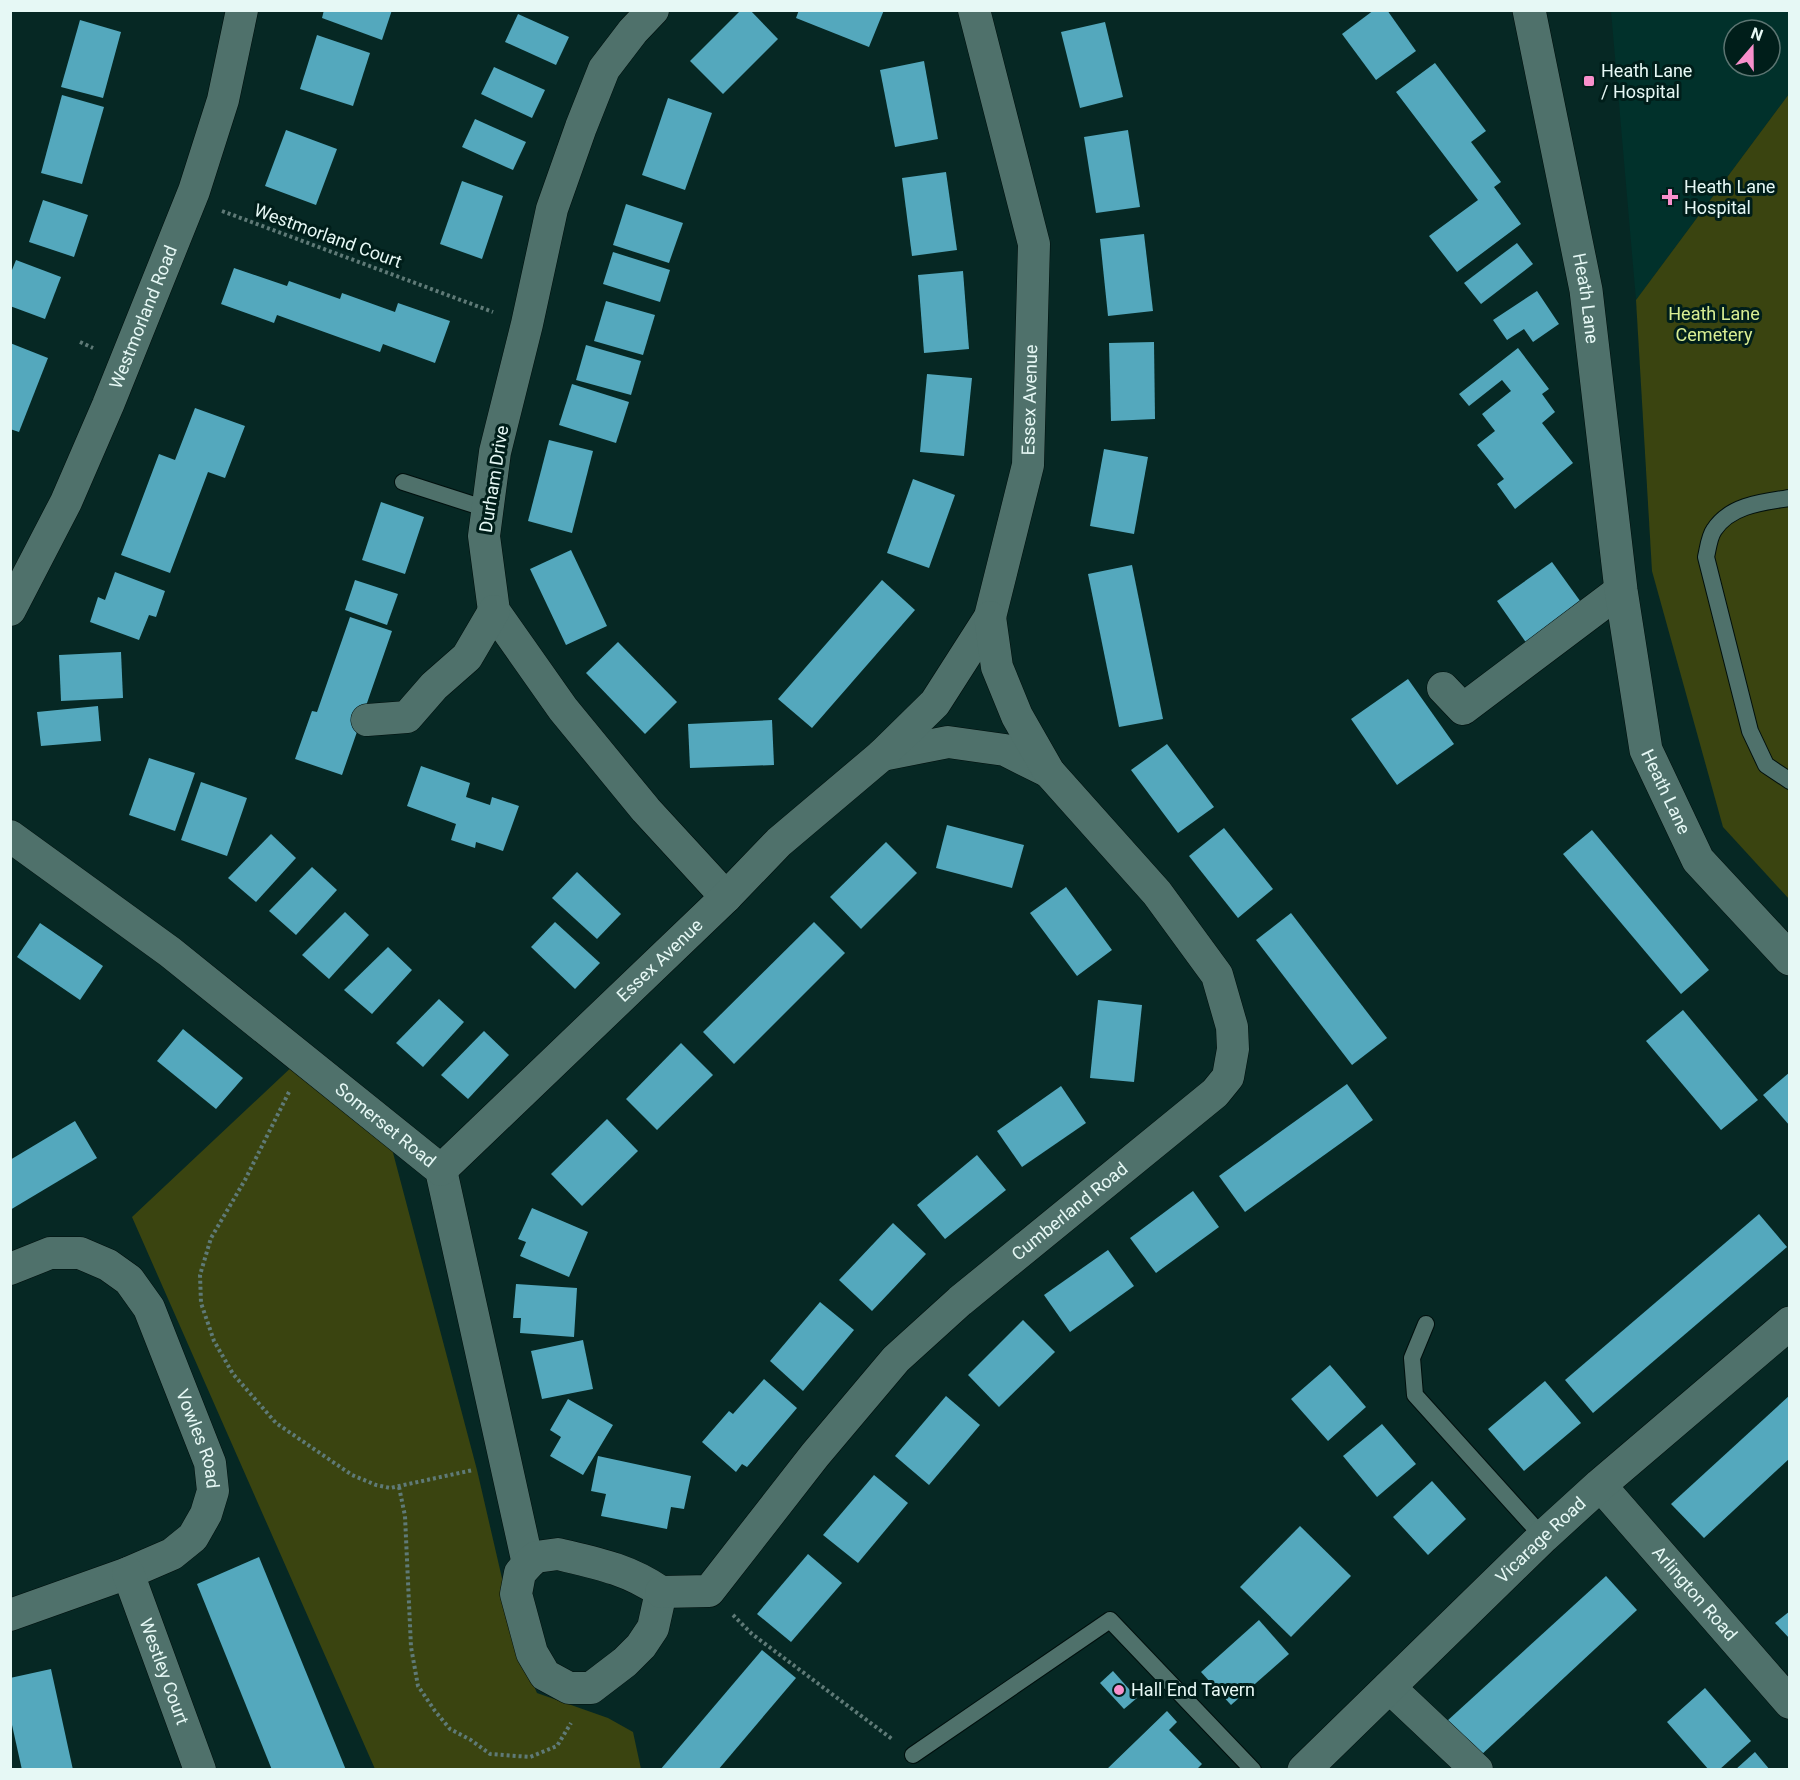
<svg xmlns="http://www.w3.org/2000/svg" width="1800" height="1780" viewBox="0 0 1800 1780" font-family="Roboto,sans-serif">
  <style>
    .built { fill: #01312b; fill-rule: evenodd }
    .green { fill: #3a4410 }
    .building { fill: #54a8bd }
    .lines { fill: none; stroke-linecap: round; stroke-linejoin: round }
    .service-casing { stroke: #000f0d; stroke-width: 18 }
    .minor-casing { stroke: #000f0d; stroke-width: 33 }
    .tertiary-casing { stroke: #000f0d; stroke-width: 34 }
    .secondary-casing { stroke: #000f0d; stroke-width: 34 }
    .path { stroke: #5f7a77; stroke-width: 4; stroke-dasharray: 3 3; stroke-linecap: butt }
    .service { stroke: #4f716b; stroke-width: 16 }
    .minor { stroke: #4f716b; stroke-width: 32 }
    .tertiary { stroke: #4f716b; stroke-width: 33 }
    .secondary { stroke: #4f716b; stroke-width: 33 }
    .poi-dot { fill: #f890cc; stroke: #001e1a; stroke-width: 2 }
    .labels { text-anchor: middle; stroke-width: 6; stroke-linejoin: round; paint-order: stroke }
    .poi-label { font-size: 18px; fill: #e6f8f5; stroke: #001e1a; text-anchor: start }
    .street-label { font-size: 18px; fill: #e6f8f5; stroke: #001e1a }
    .park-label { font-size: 18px; fill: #d9ee93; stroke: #001e1a }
  </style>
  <rect width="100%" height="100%" fill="#062824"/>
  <!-- built -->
  <path class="built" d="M1611 11H1789V94L1636 300ZM1734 30H1770V66H1734Z"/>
  <!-- green -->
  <g class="green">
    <path d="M1789 94V899L1723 827 1652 571 1636 300Z"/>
    <path d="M297 1062 392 1149 477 1470 519 1652 537 1693 608 1718 633 1732 641 1769H375L132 1217Z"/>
  </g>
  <!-- building -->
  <g class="building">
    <path d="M324 10H392L382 40 322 18Z"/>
    <path d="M741 10H750L778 39 723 94 690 61Z"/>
    <path d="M799 10H884L869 47 796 18Z"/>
    <path d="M1374 10H1387L1416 51 1376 80 1342 34Z"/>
    <path d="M518 14 569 37 556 65 505 42Z"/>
    <path d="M80 20 121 32 103 98 61 87Z"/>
    <path d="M1105 22 1123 97 1080 108 1061 32Z"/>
    <path d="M317 35 370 53 353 106 300 89Z"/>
    <path d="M924 61 938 139 895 147 880 70Z"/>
    <path d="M1435 63 1486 131 1471 142 1501 182 1494 187 1521 224 1457 272 1429 236 1478 200 1396 92Z"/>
    <path d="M494 67 545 90 532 118 481 94Z"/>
    <path d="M62 95 104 107 82 184 41 173Z"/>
    <path d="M668 98 712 113 685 190 642 175Z"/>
    <path d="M475 119 526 142 513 170 462 147Z"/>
    <path d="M286 130 337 149 316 205 265 186Z"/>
    <path d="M1128 130 1140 207 1096 213 1084 137Z"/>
    <path d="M946 172 957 250 912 256 902 178Z"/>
    <path d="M462 181 503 196 482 259 440 244Z"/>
    <path d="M43 200 88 215 74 257 29 242Z"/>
    <path d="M626 204 683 223 669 263 613 245Z"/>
    <path d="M1144 234 1153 311 1108 316 1100 239Z"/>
    <path d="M1517 243 1533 264 1481 304 1464 283Z"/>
    <path d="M613 252 670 270 660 302 603 284Z"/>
    <path d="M16 260 61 277 45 319 10 306V275Z"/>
    <path d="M234 268 287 286 289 281 340 299 342 293 395 312 398 303 450 321 435 363 383 344 380 352 277 315 274 323 221 304Z"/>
    <path d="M963 271 969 349 924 353 918 275Z"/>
    <path d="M1537 291 1559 324 1533 342 1524 329 1507 340 1493 320Z"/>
    <path d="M606 301 655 315 643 355 594 341Z"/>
    <path d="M1154 342 1155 419 1111 421 1109 343Z"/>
    <path d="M10 343 48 358 19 432 10 429Z"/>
    <path d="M586 345 641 361 631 395 576 380Z"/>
    <path d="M1518 348 1549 389 1542 394 1555 412 1542 423 1573 463 1515 509 1497 484 1504 479 1477 445 1495 431 1482 414 1511 391 1502 380 1469 406 1459 394Z"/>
    <path d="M927 374 972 378 964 456 920 452Z"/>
    <path d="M572 384 629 402 616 443 559 425Z"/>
    <path d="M195 408 245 426 225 478 208 472 170 573 121 555 159 454 175 460Z"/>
    <path d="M549 440 593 451 572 533 528 521Z"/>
    <path d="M1104 449 1148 457 1134 534 1090 526Z"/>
    <path d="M913 479 955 495 929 568 887 553Z"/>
    <path d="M381 502 424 517 405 574 362 560Z"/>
    <path d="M571 550 607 626 566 645 530 569Z"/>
    <path d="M1552 562 1583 605 1527 644 1497 601Z"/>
    <path d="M1132 565 1163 719 1119 727 1088 574Z"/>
    <path d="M115 572 165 591 156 617 149 615 139 640 90 622 98 597 105 600Z"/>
    <path d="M355 580 398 594 387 625 345 610Z"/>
    <path d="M882 580 915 610 812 728 778 699Z"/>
    <path d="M350 617 392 631 342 775 295 759 312 711 317 712Z"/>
    <path d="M618 642 677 702 645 734 586 673Z"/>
    <path d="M121 652 123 698 61 701 59 655Z"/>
    <path d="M1408 679 1454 744 1397 785 1351 719Z"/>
    <path d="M98 706 101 741 41 746 37 712Z"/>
    <path d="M772 720 774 765 690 768 688 724Z"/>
    <path d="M1167 744 1214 807 1178 833 1131 770Z"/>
    <path d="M149 758 195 773 175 831 129 815Z"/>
    <path d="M421 766 470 783 466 797 490 805 492 797 519 806 503 851 476 842 475 848 451 840 456 824 407 806Z"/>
    <path d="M201 782 247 798 227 856 181 840Z"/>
    <path d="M947 825 1024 845 1012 888 936 868Z"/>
    <path d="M1224 828 1273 889 1238 918 1189 856Z"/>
    <path d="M1592 830 1709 970 1681 994 1563 854Z"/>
    <path d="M271 834 296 858 256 902 228 878Z"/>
    <path d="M886 842 917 873 861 929 830 897Z"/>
    <path d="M312 867 337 890 296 935 269 911Z"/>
    <path d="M577 872 621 914 597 939 552 898Z"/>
    <path d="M1066 887 1112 950 1077 976 1030 913Z"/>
    <path d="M345 912 369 935 329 979 302 955Z"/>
    <path d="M1291 913 1387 1038 1352 1065 1256 940Z"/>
    <path d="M555 922 600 963 575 989 531 947Z"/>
    <path d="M814 922 845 953 734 1064 703 1032Z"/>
    <path d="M40 923 103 966 80 1000 17 957Z"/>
    <path d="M388 947 412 970 372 1014 344 990Z"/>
    <path d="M439 999 464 1022 423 1067 396 1043Z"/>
    <path d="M1098 1000 1142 1005 1134 1082 1090 1078Z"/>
    <path d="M1683 1010 1758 1100 1721 1130 1646 1041Z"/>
    <path d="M183 1029 243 1078 216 1109 157 1061Z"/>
    <path d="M484 1031 509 1055 468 1099 441 1075Z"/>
    <path d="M681 1043 713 1075 657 1130 626 1099Z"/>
    <path d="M1790 1072V1126L1763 1095Z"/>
    <path d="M1347 1084 1373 1120 1245 1212 1219 1176Z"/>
    <path d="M1061 1086 1086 1123 1022 1167 997 1131Z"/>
    <path d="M607 1119 638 1151 582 1206 551 1174Z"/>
    <path d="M75 1121 97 1158 10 1210V1160Z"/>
    <path d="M977 1155 1006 1190 945 1239 917 1205Z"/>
    <path d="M1193 1191 1219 1227 1156 1273 1130 1238Z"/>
    <path d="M532 1208 588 1232 569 1277 520 1256 526 1242 518 1239Z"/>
    <path d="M1759 1214 1787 1247 1593 1413 1565 1380Z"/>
    <path d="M893 1223 926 1254 872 1311 839 1280Z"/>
    <path d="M1108 1250 1134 1286 1070 1332 1044 1295Z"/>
    <path d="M516 1284 577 1288 574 1337 520 1333 521 1318H513Z"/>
    <path d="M820 1302 854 1330 803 1391 770 1361Z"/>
    <path d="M1023 1320 1055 1352 999 1407 968 1375Z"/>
    <path d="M583 1340 593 1389 542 1399 531 1351Z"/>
    <path d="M1330 1365 1366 1407 1328 1441 1291 1399Z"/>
    <path d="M764 1379 797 1408 747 1467 742 1464 736 1472 702 1442 729 1411 733 1414Z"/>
    <path d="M1545 1381 1581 1423 1524 1471 1488 1429Z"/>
    <path d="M1790 1395V1458L1704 1538 1671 1504Z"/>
    <path d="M946 1396 980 1425 929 1485 895 1456Z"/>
    <path d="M568 1399 613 1425 583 1475 550 1456 561 1437 550 1430Z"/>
    <path d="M1382 1424 1416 1464 1377 1497 1343 1456Z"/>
    <path d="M598 1456 691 1476 684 1509 671 1507 667 1529 601 1516 606 1494 591 1491Z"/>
    <path d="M874 1475 908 1503 858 1563 823 1535Z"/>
    <path d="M1432 1481 1466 1519 1428 1555 1393 1517Z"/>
    <path d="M1300 1526 1351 1576 1291 1637 1240 1587Z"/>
    <path d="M808 1554 842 1583 791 1642 757 1614Z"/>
    <path d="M259 1557 346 1770H272L197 1584Z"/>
    <path d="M1606 1576 1637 1610 1480 1756 1447 1721Z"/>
    <path d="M1790 1611V1639L1775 1623Z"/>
    <path d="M1259 1620 1289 1654 1231 1705 1201 1672Z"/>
    <path d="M762 1650 796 1678 718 1770H660Z"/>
    <path d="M51 1669 73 1770H22L10 1716V1678Z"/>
    <path d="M1113 1671 1137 1698 1124 1709 1100 1683Z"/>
    <path d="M1705 1688 1751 1741 1719 1770H1709L1667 1722Z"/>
    <path d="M1167 1711 1177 1722 1169 1730 1202 1764 1196 1770H1106Z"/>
    <path d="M1755 1752 1770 1770H1735Z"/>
  </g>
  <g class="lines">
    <!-- service casing -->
    <g class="service-casing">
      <g id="service">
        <path d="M403 482 487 509"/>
        <path d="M1790 498C1763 502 1730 505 1714 530 1709 537 1708 549 1706 557L1750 731 1766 765 1790 781"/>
        <path d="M1426 1324 1412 1358 1415 1395 1543 1537"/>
        <path d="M913 1755 1110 1620 1253 1770"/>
      </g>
    </g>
    <!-- minor casing -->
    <g class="minor-casing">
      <g id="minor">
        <path d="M653 10 633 31 604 69 581 127 552 209 527 324 495 452 484 536 494 611 563 709 646 810 726 897"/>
        <path id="s1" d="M10 610 66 502 108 405 194 191 223 100 242 10"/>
        <path d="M1443 688 1463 709 1621 590"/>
        <path d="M367 720 407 717 434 686 467 657 494 611"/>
        <path d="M882 755 948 742 1005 750 1049 772"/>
        <path id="s2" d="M10 836 170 952 441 1170 528 1564"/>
        <path id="s3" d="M441 1170 726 897 779 842 882 755 935 703 990 617 1028 465 1034 244 974 10"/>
        <path id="s4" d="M10 1269 50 1253H80L108 1265 129 1280 149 1308 210 1463 213 1491 206 1514 193 1537 172 1554 128 1573 10 1615"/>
        <path id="s5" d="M1600 1485 1790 1703"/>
        <path d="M558 1554C596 1563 628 1569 661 1592L653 1628 641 1646 625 1662 591 1688H569L545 1675 532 1653 516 1594 520 1573 528 1564 536 1557Z"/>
        <path id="s6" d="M128 1573 200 1770"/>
        <path id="s7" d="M661 1592 709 1591 815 1455 896 1359 960 1301 1215 1093 1228 1077 1233 1049 1232 1027 1217 975 1157 893 1049 772 1017 716 997 667 990 617"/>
        <path d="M1389 1687 1477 1770"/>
      </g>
    </g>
    <!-- tertiary casing -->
    <g class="tertiary-casing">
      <g id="tertiary">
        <path id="s8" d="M1529 10 1586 290 1621 590 1646 750 1698 860 1790 959"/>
      </g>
    </g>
    <!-- secondary casing -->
    <g class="secondary-casing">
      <g id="secondary">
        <path id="s9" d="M1304 1770 1543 1537 1600 1485 1790 1323"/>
      </g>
    </g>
    <!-- path -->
    <g class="path">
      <path d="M222 211 493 312"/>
      <path d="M80 342 93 348"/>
      <path d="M289 1092 245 1180 211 1238 200 1275 201 1303 214 1341 233 1374 276 1423 352 1475 376 1485 390 1488 473 1470"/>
      <path d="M399 1487 405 1516 411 1647 418 1686 435 1711 450 1729 471 1740 490 1754 530 1757 557 1746 571 1723"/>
      <path d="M733 1615 752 1634 892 1739"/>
    </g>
    <!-- service -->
    <use href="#service" class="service"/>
    <!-- minor -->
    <use href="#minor" class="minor"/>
    <!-- tertiary -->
    <use href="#tertiary" class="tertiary"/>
    <!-- secondary -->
    <use href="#secondary" class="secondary"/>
  </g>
  <!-- markers -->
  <g class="poi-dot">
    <rect x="1583" y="75" width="12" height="12" rx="3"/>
    <path d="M1667 188h6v6h6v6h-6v6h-6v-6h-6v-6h6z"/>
    <circle cx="1119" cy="1690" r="6"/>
  </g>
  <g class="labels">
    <!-- poi labels -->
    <g class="poi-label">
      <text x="1601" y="77">Heath Lane<tspan x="1601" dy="21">/ Hospital</tspan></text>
      <text x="1684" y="193">Heath Lane<tspan x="1684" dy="21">Hospital</tspan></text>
      <text x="1131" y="1696">Hall End Tavern</text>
    </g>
    <!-- street labels -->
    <g class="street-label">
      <text transform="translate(328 236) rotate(20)" y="6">Westmorland Court</text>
      <text dy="6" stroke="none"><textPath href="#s8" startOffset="294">Heath Lane</textPath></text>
      <text dy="6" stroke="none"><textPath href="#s1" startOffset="322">Westmorland Road</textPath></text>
      <text dy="6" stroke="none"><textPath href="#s3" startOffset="1004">Essex Avenue</textPath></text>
      <text transform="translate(494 479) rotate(-81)" y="6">Durham Drive</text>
      <text dy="6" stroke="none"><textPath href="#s8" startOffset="796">Heath Lane</textPath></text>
      <text dy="6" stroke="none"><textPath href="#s3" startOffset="303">Essex Avenue</textPath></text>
      <text dy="6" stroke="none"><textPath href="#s2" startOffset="474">Somerset Road</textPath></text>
      <text dy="6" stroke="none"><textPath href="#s7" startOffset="574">Cumberland Road</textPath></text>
      <text dy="6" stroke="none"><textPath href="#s4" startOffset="304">Vowles Road</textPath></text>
      <text dy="6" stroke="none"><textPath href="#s9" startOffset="330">Vicarage Road</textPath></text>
      <text dy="6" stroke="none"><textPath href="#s5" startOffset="144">Arlington Road</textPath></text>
      <text dy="6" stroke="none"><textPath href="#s6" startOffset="105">Westley Court</textPath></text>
    </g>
    <!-- park labels -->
    <g class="park-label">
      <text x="1714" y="320">Heath Lane<tspan x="1714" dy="21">Cemetery</tspan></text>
    </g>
  </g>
  <!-- border -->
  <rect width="1800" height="1780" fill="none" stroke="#e6f8f5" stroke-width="24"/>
  <!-- north arrow -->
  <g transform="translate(1752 48) rotate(20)"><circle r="28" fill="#001e1a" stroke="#5c7572" stroke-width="1.5"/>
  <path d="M0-4.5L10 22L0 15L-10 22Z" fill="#f890cc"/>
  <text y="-9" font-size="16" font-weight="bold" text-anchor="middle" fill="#e6f8f5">N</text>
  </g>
</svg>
